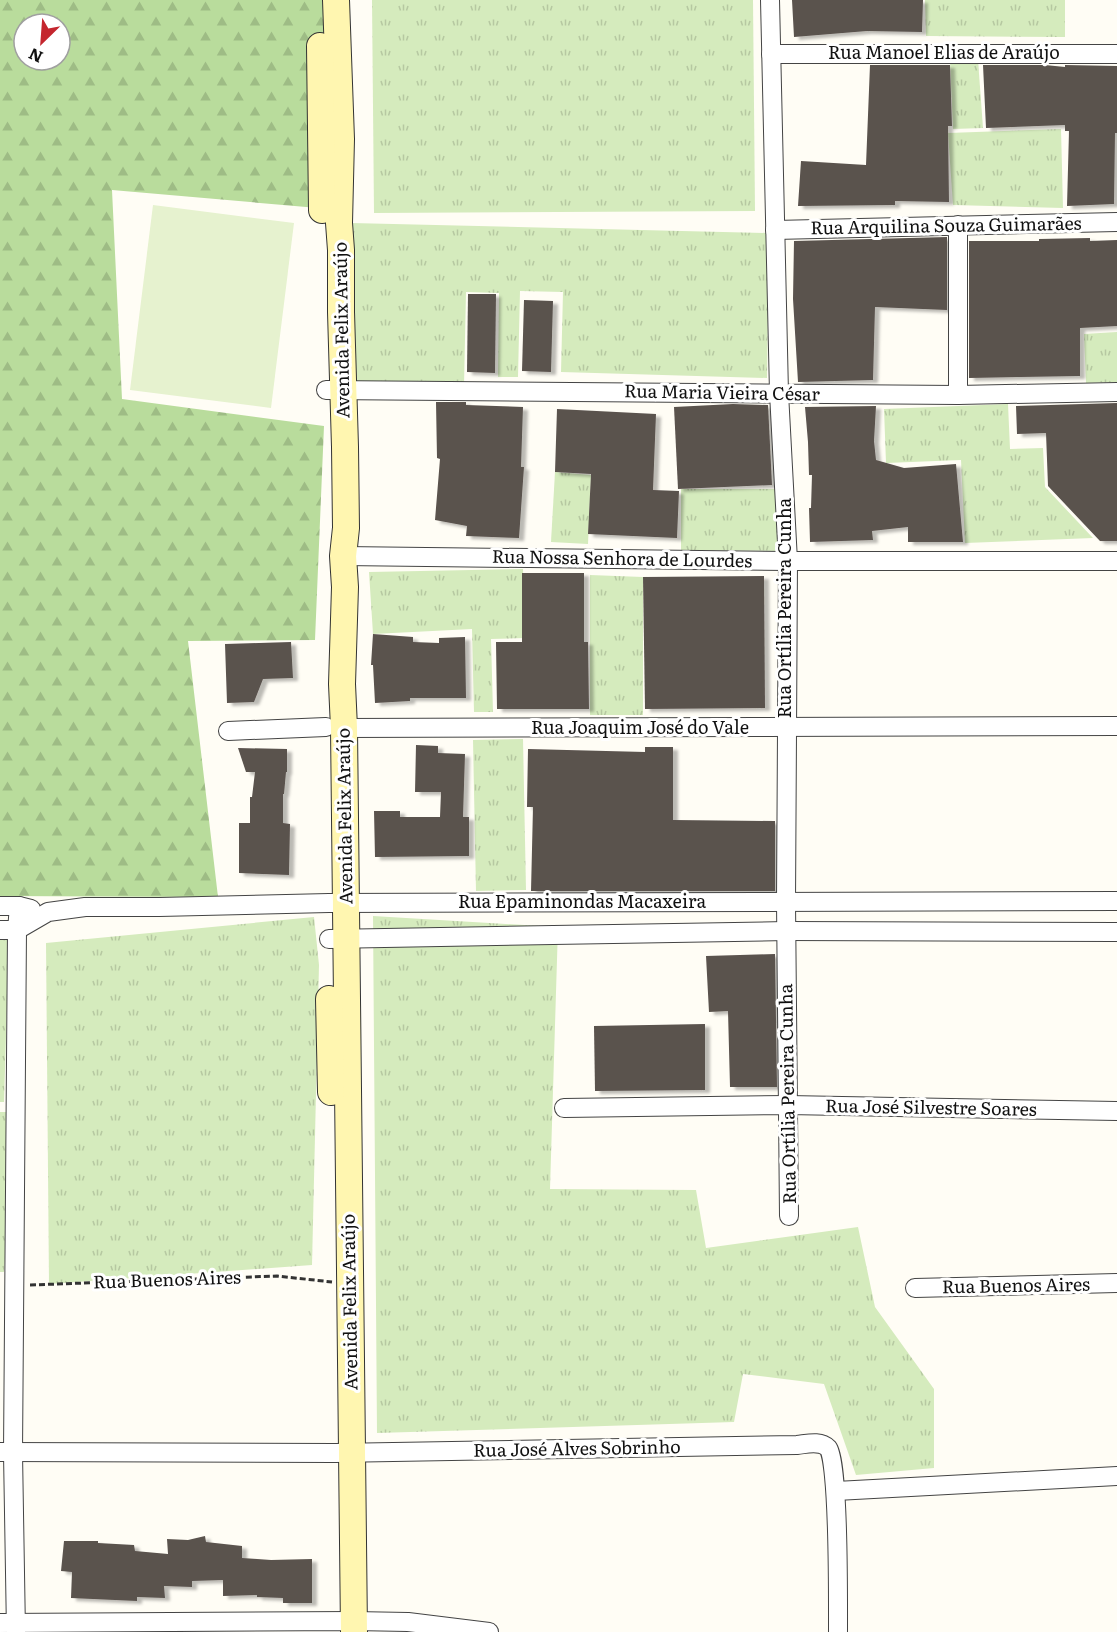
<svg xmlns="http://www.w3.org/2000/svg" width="1117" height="1632" viewBox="0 0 1117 1632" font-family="Literata,serif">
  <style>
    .grass { fill: url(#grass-tufts) }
    .forest { fill: url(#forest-firs); fill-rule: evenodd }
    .pitch { fill: #e6f2cf }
    .building { fill: #5a524d; filter: url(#shadow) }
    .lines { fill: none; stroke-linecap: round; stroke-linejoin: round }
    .street-casing { stroke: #444; stroke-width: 20 }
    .secondary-casing { stroke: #333; stroke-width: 28 }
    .path { stroke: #333; stroke-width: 3; stroke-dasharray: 6 3; stroke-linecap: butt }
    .street { stroke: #fff; stroke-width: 18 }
    .secondary { stroke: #fff6b0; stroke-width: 26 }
    .labels { text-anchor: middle; stroke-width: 6; stroke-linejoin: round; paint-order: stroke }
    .street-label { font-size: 18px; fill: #111; stroke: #fff }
  </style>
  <defs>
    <pattern id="grass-tufts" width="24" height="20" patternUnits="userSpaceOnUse" patternTransform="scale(1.5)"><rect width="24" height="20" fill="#d5ebbd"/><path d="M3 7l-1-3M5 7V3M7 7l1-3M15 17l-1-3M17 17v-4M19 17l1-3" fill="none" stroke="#b6c8a1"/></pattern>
    <pattern id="forest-firs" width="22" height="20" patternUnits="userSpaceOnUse" patternTransform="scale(1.5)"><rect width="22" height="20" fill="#b9dc9c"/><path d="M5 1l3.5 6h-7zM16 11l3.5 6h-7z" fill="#9ebc85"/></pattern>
    <filter id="shadow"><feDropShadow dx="5" dy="3" stdDeviation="1.5" flood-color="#0004"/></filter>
  </defs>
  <rect width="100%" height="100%" fill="#fffdf5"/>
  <!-- grass -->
  <g class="grass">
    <path d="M372 0H753L755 211 374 213Z"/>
    <path d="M925 0H1065V37L926 36Z"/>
    <path d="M978 60 983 128 953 129 950 61Z"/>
    <path d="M1061 129 1063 208 953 205 948 133Z"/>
    <path d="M351 223 769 233 767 378 561 372 563 292 520 291 518 377H498L499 293 466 292 464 386 348 383Z"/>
    <path d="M1117 332V382L1086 383 1084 334Z"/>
    <path d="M1008 404 1010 449 1043 448 1045 487 1093 538 965 543 961 460 886 463 884 409Z"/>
    <path d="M555 472 591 475 588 544 551 542Z"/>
    <path d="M681 489H778L779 551 681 550Z"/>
    <path d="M523 569 525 638 491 639 493 712H474L472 629 373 634 369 572Z"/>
    <path d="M590 575 643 577V715H590Z"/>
    <path d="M523 739 526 890 476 891 473 740Z"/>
    <path d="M373 916 558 927 550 1189 696 1190 706 1248 858 1227 875 1307 934 1389V1468L856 1475 824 1384 743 1374 734 1422 377 1433Z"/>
    <path d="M314 917 319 965 312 1265 49 1284 46 943Z"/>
    <path d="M0 938H9L4 1102H0Z"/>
    <path d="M0 1112H7L14 1131 4 1272H0Z"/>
  </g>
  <!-- forest -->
  <path class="forest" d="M0 0H342L341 210 112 190 122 399 324 426 315 640 188 641 218 897 0 896ZM24 24H60V60H24Z"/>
  <!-- pitch -->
  <path class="pitch" d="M153 205 294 223 271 408 130 390Z"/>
  <!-- building -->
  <g class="building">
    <path d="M792 0H923L922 32 867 31 794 37Z"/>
    <path d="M870 65H950L952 126H948L949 202 895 201V205L798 206 801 161 866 165Z"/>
    <path d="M983 65H1045L1065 67V65L1117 66V133H1115L1114 204 1067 206 1069 131H1065V125L986 128Z"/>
    <path d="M947 237V310L875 307 873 380 798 382 793 299 794 241Z"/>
    <path d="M1090 238V241L1117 240V326L1080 328V376L969 378V241H1039V239Z"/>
    <path d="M468 294H496L495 373 467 372Z"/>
    <path d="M524 300 553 301 551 372 522 371Z"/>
    <path d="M436 402H466V405L523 407 521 467H524L519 538 466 536 467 526 435 520 440 459 437 458Z"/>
    <path d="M1117 403V541H1100L1048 486 1046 433 1017 434 1016 406Z"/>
    <path d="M733 404 768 405 772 485 678 489 674 407Z"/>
    <path d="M876 406 874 441 876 460 904 468 956 464 963 542H908V527L872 531 873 540 810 542 809 508H811L812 475H809L808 442 805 407Z"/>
    <path d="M557 409 656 414 653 490 679 491 677 538 588 534 591 474 555 472Z"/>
    <path d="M522 573H584V642H588L589 709H497L496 642H522Z"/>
    <path d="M764 576 765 708 645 709 643 577Z"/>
    <path d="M373 634 413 637V642L439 643V638L465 637 466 698H410V701L375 703 373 665H371Z"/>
    <path d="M291 642 293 678 263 679 254 702 227 703 225 644Z"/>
    <path d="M416 745 438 746V753L465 754 463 817H469V856L375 857 374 811H400V817H440L441 792H415Z"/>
    <path d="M645 747H673V820L775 821V891H531L533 807H527L528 749 645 752Z"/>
    <path d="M238 748 287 749V772H286L284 794H283V823L290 824 289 875 239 873V823H250V797H252L255 772H246Z"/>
    <path d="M775 954 777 1087H730L728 1011 709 1012 706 956Z"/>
    <path d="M705 1024V1090L595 1091 594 1026Z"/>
    <path d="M205 1536 206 1542 242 1546V1558L271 1560 312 1559V1603H283V1598L257 1597V1595L223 1596V1580L192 1581V1587L164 1586 165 1598 137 1597V1601L71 1598 72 1572 61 1571 64 1541H98V1543L134 1545 135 1551 168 1554 167 1539 188 1540Z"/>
  </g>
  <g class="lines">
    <!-- street casing -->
    <g class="street-casing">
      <g id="street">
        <path d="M770 0 779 393 788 561 786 902 789 1216"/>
        <path d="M771 54H1117"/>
        <path d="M958 225V395"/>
        <path d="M775 230 1117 222"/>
        <path d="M326 390 958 395 1117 392"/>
        <path d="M343 556 788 561H1117"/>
        <path d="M344 728 1117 726"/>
        <path d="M228 731 326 727"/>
        <path d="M0 906H19L31 909"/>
        <path d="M0 930H17L48 912 85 907H159L329 903 1117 901"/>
        <path d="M329 939 786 931 1117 932"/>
        <path d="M564 1108 788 1105 1117 1111"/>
        <path d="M915 1288 1117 1283"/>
        <path d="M0 1452 335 1453 797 1445C807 1444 820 1440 828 1448 839 1461 838 1606 838 1632"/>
        <path d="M836 1491 1117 1476"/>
        <path d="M0 1623 354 1621 408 1622 489 1632"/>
        <path d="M16 1632 13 1453 17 930 19 906"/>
      </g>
    </g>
    <!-- secondary casing -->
    <g class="secondary-casing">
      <g id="secondary">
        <path d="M336 0 341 139 339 223 341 250V312L345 447 346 528 343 556 345 587 342 684 344 728 354 1632"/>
        <path d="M320 46 322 210"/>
        <path d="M329 999 331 1092"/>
      </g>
    </g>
    <!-- path -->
    <path class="path" d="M30 1285 277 1276 332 1282"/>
    <!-- street -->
    <use href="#street" class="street"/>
    <!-- secondary -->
    <use href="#secondary" class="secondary"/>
  </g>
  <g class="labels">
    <!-- street labels -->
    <g class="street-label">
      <text x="944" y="59">Rua Manoel Elias de Araújo</text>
      <text transform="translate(946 226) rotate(-1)" y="6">Rua Arquilina Souza Guimarães</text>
      <text transform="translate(342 330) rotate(-91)" y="6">Avenida Felix Araújo</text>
      <text transform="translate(722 393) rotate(1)" y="6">Rua Maria Vieira César</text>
      <text transform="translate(622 559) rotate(1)" y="6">Rua Nossa Senhora de Lourdes</text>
      <text transform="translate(785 608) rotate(-90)" y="6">Rua Ortília Pereira Cunha</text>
      <text x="640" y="734">Rua Joaquim José do Vale</text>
      <text transform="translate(345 816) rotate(-91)" y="6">Avenida Felix Araújo</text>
      <text x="582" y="908">Rua Epaminondas Macaxeira</text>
      <text transform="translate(788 1094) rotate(-91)" y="6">Rua Ortília Pereira Cunha</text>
      <text transform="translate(931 1108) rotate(1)" y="6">Rua José Silvestre Soares</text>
      <text transform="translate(167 1280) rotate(-2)" y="6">Rua Buenos Aires</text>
      <text transform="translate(1016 1286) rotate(-1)" y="6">Rua Buenos Aires</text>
      <text transform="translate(350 1302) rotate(-91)" y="6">Avenida Felix Araújo</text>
      <text transform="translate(577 1449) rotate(-1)" y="6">Rua José Alves Sobrinho</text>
    </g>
  </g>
  <!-- north arrow -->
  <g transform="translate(42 42) rotate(205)"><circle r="28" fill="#ffffff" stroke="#a0a0a0" stroke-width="1.5"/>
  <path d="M0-4.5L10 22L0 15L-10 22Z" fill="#c4262e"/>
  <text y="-9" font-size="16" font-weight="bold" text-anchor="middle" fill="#111111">N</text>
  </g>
</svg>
